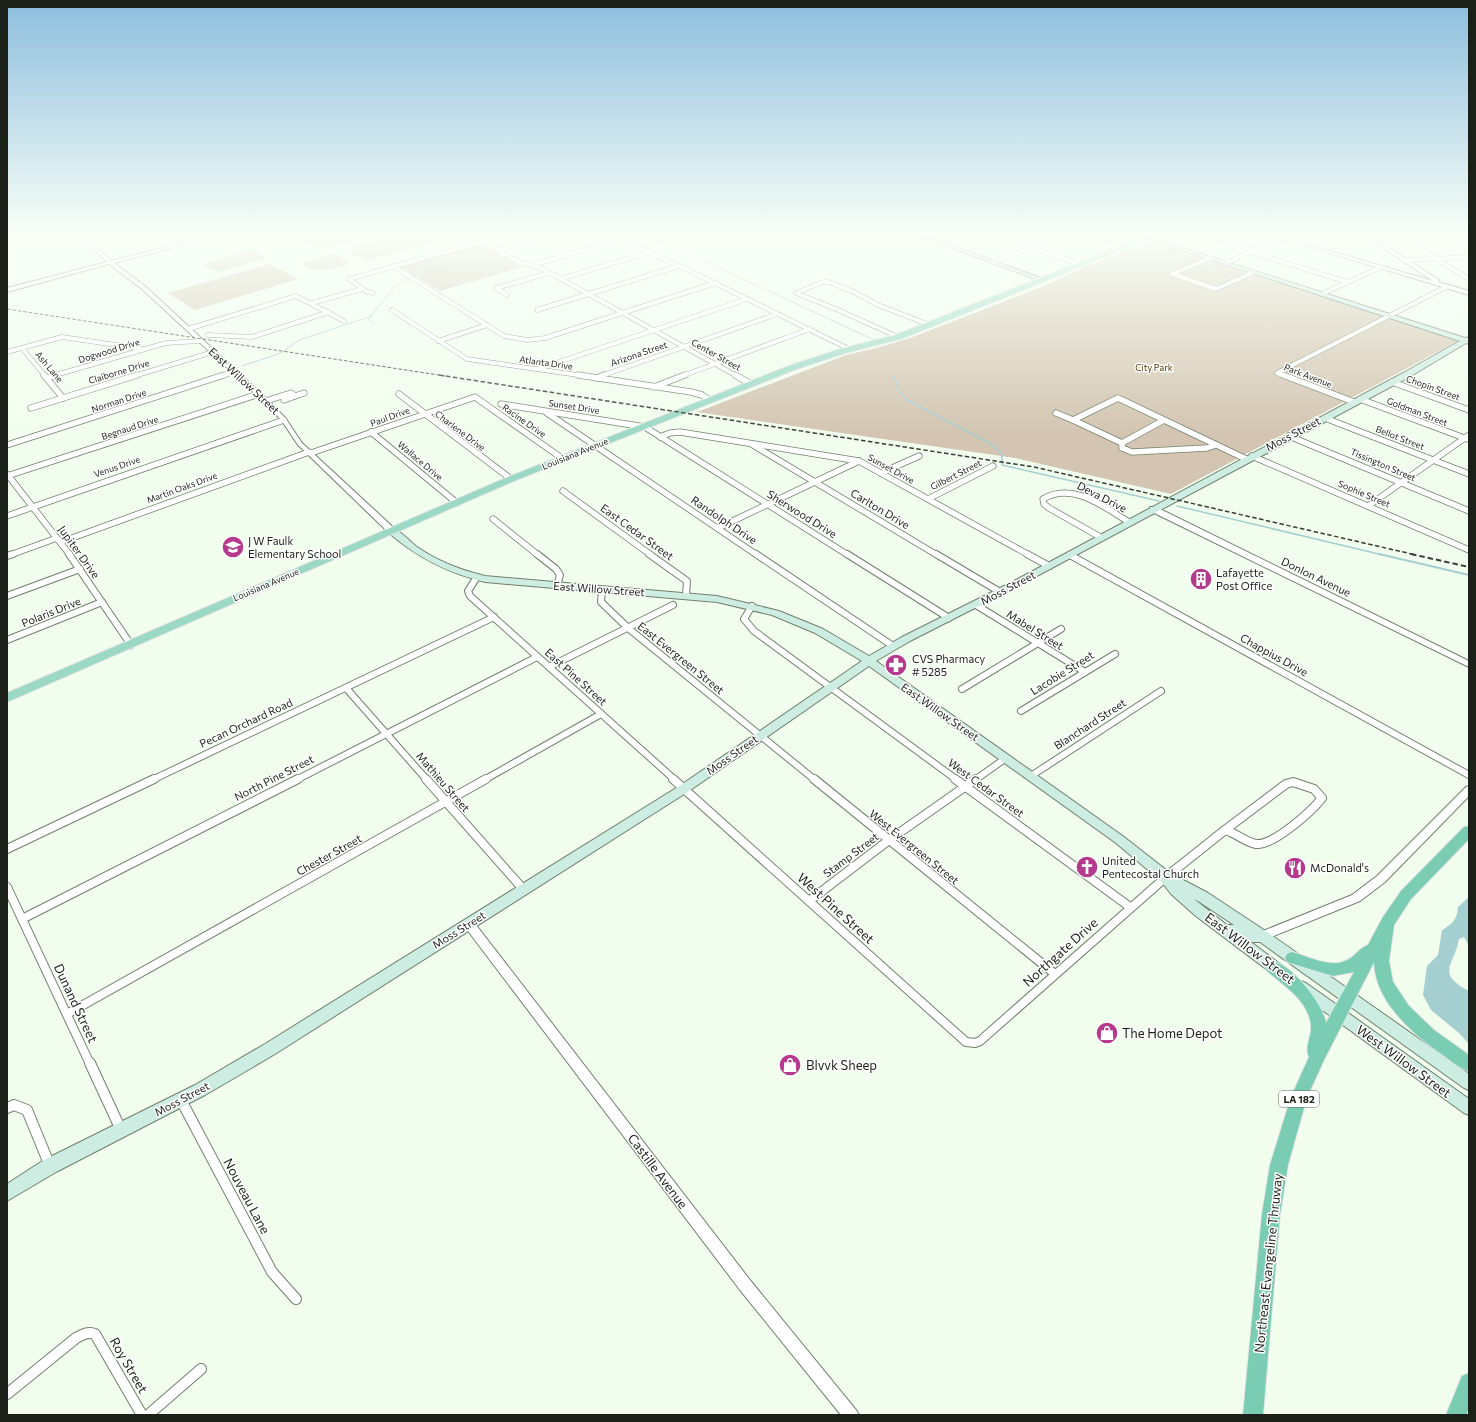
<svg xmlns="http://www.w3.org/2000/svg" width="1476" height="1422" viewBox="0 0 1476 1422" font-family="Commissioner,sans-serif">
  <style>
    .green { fill: #d3c5b1 }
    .water { fill: #a5ced0 }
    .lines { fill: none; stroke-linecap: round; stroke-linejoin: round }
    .stream-far2 { stroke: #a5ced0; stroke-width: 1 }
    .stream-far1 { stroke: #a5ced0; stroke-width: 1.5 }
    .stream { stroke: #a5ced0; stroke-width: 2 }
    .minor-far4-casing { stroke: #71806d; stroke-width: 5 }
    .minor-far3-casing { stroke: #71806d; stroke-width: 7 }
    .minor-far2-casing { stroke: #71806d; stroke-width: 8 }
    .minor-far1-casing { stroke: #71806d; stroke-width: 10 }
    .minor-casing { stroke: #71806d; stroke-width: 12 }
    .tertiary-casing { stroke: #71806d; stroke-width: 2 }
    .secondary-casing { stroke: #71806d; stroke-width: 2 }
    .primary-casing { stroke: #e4e4e3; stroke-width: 2 }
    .trunk-casing { stroke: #e4e4e3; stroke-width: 2 }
    .minor-far4 { stroke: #fff; stroke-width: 4 }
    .minor-far3 { stroke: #fff; stroke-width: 5.5 }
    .minor-far2 { stroke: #fff; stroke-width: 6 }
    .minor-far1 { stroke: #fff; stroke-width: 8 }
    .minor { stroke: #fff; stroke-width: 10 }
    .tertiary { fill: #fff; fill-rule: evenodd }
    .secondary { fill: #cdece2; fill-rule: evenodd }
    .primary { fill: #9bd9c5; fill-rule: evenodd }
    .trunk { fill: #7accb2; fill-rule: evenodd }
    .rail-far2 { stroke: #373e35; stroke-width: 1; stroke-dasharray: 3.5 2; stroke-linecap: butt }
    .rail-far1 { stroke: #373e35; stroke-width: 1.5; stroke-dasharray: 4.5 2.5; stroke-linecap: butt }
    .rail { stroke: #373e35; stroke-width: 2; stroke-dasharray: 5.5 3; stroke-linecap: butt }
    .labels { text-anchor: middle; stroke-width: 3; stroke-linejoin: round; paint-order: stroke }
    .far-street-label { font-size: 9px; fill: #1b2119; stroke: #fff }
    .far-park-label { font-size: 9px; fill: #553907; stroke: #fff }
    .shield { fill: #fff; stroke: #5f645e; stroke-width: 1 }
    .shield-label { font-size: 10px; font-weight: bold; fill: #1b2119 }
    .street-label { font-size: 11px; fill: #1b2119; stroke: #fff }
    .poi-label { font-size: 11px; fill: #1b2119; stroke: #fff; text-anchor: start }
    .near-street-label { font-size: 13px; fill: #1b2119; stroke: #fff }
    .near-poi-label { font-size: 13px; fill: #1b2119; stroke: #fff; text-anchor: start }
  </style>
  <rect width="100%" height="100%" fill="#f1feed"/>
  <!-- green -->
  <g class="green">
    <path d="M297 235H371L321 250 310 246Z"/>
    <path d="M400 235H441V236L438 240 431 243 365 261 363 259 366 258 355 257 350 254 352 249 359 245Z"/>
    <path d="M1152 241 1458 341 1171 494 1015 458 697 412 846 355 880 347 910 338 1044 286 1087 266Z"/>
    <path d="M480 244 522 267 440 291 398 266Z"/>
    <path d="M253 250 267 258 217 272 203 264Z"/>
    <path d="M332 254 339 256 350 264C334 269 315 274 302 264Z"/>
    <path d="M269 264 298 279 195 310 168 293Z"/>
  </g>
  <!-- water -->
  <path class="water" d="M1469 897V946L1464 937 1459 939C1454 966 1435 973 1469 991V1044L1459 1033 1431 1010 1423 995 1427 966 1438 955 1442 930C1453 924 1457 919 1458 907Z"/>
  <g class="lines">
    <!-- stream-far2 -->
    <g class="stream-far2">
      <path d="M644 235 676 248 874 340"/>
      <path d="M497 247 517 240 518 235"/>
      <path d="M415 276 490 250"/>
      <path d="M374 324 369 320 370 317 395 286 408 278"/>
      <path d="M242 366 281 353 299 340 372 316"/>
    </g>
    <!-- stream-far1 -->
    <g class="stream-far1">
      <path d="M894 377 901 394 907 400 993 445 1002 454V465L1159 501"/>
      <path d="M1177 506 1383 555"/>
    </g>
    <!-- stream -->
    <path class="stream" d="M1379 554 1469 575"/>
    <!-- minor-far4 casing -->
    <g class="minor-far4-casing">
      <g id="minor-far4">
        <path d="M611 235 686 269 849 349"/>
        <path d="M997 235 1079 264"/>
        <path d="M1094 235 1126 245"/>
        <path d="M1206 235 1254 250"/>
        <path d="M1397 235 1469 279"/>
        <path d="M1448 235 1469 248"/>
        <path d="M662 238 674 235"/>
        <path d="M1372 238 1450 235"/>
        <path d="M482 242 521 263 541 268 737 376"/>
        <path d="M949 245 979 235"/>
        <path d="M499 250 560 235"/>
        <path d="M1251 252 1347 282"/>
        <path d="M1210 258 1172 274 1216 289 1254 272"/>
        <path d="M1405 260 1469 257"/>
        <path d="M992 262 1065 235"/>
        <path d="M1226 263 1283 238 1340 235"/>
        <path d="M532 265 623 239"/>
        <path d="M393 266 504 336 528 340 545 338 715 283"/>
        <path d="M560 279 650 252"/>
        <path d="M373 293 367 292 349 279 485 241 497 237V235"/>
        <path d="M1322 294 1381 267"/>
        <path d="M507 295 496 288 549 273"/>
        <path d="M312 303 362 289"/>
        <path d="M392 310 467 359 585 376"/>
        <path d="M537 310 679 266"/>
        <path d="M188 329 296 296 344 321"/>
        <path d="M208 335 252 337 329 312"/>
        <path d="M898 337 836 309 796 293 823 282H829L854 292 878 305 930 325"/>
        <path d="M438 341 487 325"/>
        <path d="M22 348 45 376"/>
        <path d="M7 352 62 337 143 349"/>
        <path d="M538 369 747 299"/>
        <path d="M52 376 166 343 200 341"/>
        <path d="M134 376 213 352"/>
        <path d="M221 376 235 372"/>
        <path d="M601 376 777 314"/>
        <path d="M682 376 810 329"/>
        <path d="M1286 376 1277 373 1446 287"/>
      </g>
    </g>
    <!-- minor-far3 casing -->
    <g class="minor-far3-casing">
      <g id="minor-far3">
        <path d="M44 375 63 398"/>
        <path d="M578 375 691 392 702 395 709 400"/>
        <path d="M735 375 751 384"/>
        <path d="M1283 375 1354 402"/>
        <path d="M47 378 56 375"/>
        <path d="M597 378 604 375"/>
        <path d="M1392 382 1469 410"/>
        <path d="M654 387 685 375"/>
        <path d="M399 394 511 479"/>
        <path d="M295 396 304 393"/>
        <path d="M1360 399 1467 439"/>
        <path d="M266 401 291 393 295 396 284 400"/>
        <path d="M501 404 645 427 848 555"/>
        <path d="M31 408 137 375"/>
        <path d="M547 413 757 555"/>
        <path d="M1056 413 1073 420"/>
        <path d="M1325 418 1469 474"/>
        <path d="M1164 420 1122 443 1073 420 1118 398 1246 459"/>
        <path d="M371 432 457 503"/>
        <path d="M1289 436 1469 511"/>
        <path d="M660 437 670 433 680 432 859 461 1029 555"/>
        <path d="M1122 443V448L1132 452 1207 448 1216 445"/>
        <path d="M7 445 224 375"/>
        <path d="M753 445 937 555"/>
        <path d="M311 453 475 397 563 459"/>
        <path d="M1252 456 1469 550"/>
        <path d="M881 473 919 456"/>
        <path d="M7 474 70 555"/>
        <path d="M7 476 259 394"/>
        <path d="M563 491 651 555"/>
        <path d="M928 499 993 466"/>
        <path d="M1368 506 1469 435"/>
        <path d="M7 516 284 420"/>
        <path d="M493 519 538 555"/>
        <path d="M718 528 859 461"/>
        <path d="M1102 538 1049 508 1044 504 1043 499C1072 481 1104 507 1129 522"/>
        <path d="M61 542 309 452"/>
        <path d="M10 555 57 538"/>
      </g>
    </g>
    <!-- minor-far2 casing -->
    <g class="minor-far2-casing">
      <g id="minor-far2">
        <path d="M69 554 131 645"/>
        <path d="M537 554 556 569 560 575 557 586"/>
        <path d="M649 554 687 581 686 596"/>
        <path d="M756 554 893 646"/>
        <path d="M847 554 949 618"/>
        <path d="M936 554 1000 592"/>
        <path d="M1027 554 1049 566"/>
        <path d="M1070 555 1469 775"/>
        <path d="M7 556 13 554"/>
        <path d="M477 577 468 591 470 596 675 780"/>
        <path d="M602 590 601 602 628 628 815 780"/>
        <path d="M7 596 80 569"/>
        <path d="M976 605 1085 672"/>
        <path d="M752 606 744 619 754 631 957 780"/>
        <path d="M7 640 102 602"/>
        <path d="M549 667 673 605"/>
        <path d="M346 688 427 780"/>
        <path d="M962 689 1061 629"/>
        <path d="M1021 711 1115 654"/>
        <path d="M1031 776 1161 691"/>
        <path d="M152 780 494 617"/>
        <path d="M296 780 537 657"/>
        <path d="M484 780 601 714"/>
        <path d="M975 780 1006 758"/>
      </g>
    </g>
    <!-- minor-far1 casing -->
    <g class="minor-far1-casing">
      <g id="minor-far1">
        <path d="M426 779 523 889"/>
        <path d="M673 779 966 1042 975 1043 980 1041 1166 877 1225 830"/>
        <path d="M814 779 1055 974"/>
        <path d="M955 779 1130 907"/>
        <path d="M1293 782 1314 789 1322 798C1312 811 1273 846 1256 844 1245 842 1236 833 1225 830L1286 784Z"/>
        <path d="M7 849 154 779"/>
        <path d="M7 887 90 1064"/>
        <path d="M809 901 889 840 976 779"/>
        <path d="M22 919 298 779"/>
        <path d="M67 1014 486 779"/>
      </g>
    </g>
    <!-- minor casing -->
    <g class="minor-casing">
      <g id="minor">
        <path d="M90 1063 121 1130"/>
        <path d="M181 1100 272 1272 296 1299"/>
        <path d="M7 1108 14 1105 27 1110 50 1166"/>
        <path d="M7 1394 76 1338C82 1335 88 1331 95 1334L142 1415"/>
        <path d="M148 1415 201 1369"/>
      </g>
    </g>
    <!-- tertiary casing -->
    <g class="tertiary-casing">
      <g id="tertiary">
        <path d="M79 235H83L111 261 211 235H217V236L114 263 146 287 268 400 286 419 302 443 395 529V533H389L298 445 282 421 264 402 142 289 109 264 7 292V288L107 262Z"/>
        <path d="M1270 235H1276L1433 281 1364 235H1369L1439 280 1438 282 1469 291V295Z"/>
        <path d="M1150 507H1156L1469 661V667L1150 511Z"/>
        <path d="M1469 786V796L1385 882 1360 901 1266 939 1262 941 1258 939 1257 936 1258 933 1352 895 1377 876 1466 787Z"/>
        <path d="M469 920 473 921 750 1280 856 1410 859 1415H841L740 1290 465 927 464 924 465 921Z"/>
      </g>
    </g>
    <!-- secondary casing -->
    <g class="secondary-casing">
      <g id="secondary">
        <path d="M917 235H924L1046 280 1041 281Z"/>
        <path d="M1145 236 1465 338 1469 337V344L1466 343 1411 376 1020 585 910 641 876 661 1124 837 1170 873 1208 893 1267 932 1469 1074V1090L1464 1088 1260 942H1251L1284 967 1286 971 1284 975 1279 977 1274 975 1197 917 1171 894 1161 881 1116 843 869 666 689 791 275 1054 205 1095 56 1172 7 1201V1184L44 1160 195 1085 265 1044 681 785 862 661 815 633 772 615 717 602 485 582C448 573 418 558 389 533V529C398 527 409 541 417 547 437 561 461 570 485 576L717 596 779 611 823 629 869 656 902 637 1014 581 1405 372 1460 341 1145 238ZM1194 899 1198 901 1234 925H1227Z"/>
        <path d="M1301 981 1306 983 1469 1099V1115L1464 1113 1296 991 1294 987 1296 983Z"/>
      </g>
    </g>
    <!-- primary casing -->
    <g class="primary-casing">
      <path id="primary" d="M1148 235H1156L1036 285 901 339 846 353 797 369 514 481 7 702V693L508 477 791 365 840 349 895 335Z"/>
    </g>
    <!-- trunk casing -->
    <g class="trunk-casing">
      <g id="trunk">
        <path d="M1469 826V839L1411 899 1394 925 1389 961 1393 982 1409 1006 1434 1030 1469 1055V1071C1459 1068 1451 1061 1443 1055 1413 1034 1375 1002 1374 962L1324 1060 1307 1097 1288 1165 1280 1214 1263 1415H1243L1262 1214 1270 1165 1291 1097 1309 1057C1305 1049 1310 1038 1311 1030 1312 1003 1286 987 1268 972L1265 967 1268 962C1286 956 1324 1005 1326 1023L1354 972 1333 976 1287 962 1285 958 1287 954 1292 952C1307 956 1330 968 1345 961 1354 958 1359 948 1368 945L1383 917 1401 891 1464 827Z"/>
        <path d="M1469 1373V1408L1466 1415H1446L1462 1376Z"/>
      </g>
    </g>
    <!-- minor-far4 -->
    <use href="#minor-far4" class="minor-far4"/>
    <!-- minor-far3 -->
    <use href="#minor-far3" class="minor-far3"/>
    <!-- minor-far2 -->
    <use href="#minor-far2" class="minor-far2"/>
    <!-- minor-far1 -->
    <use href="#minor-far1" class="minor-far1"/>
    <!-- minor -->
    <use href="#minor" class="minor"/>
    <!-- tertiary -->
    <use href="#tertiary" class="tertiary"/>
    <!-- secondary -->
    <use href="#secondary" class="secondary"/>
    <!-- primary -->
    <use href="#primary" class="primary"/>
    <!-- trunk -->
    <use href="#trunk" class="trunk"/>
    <!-- rail-far2 -->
    <path class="rail-far2" d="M7 309 445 376"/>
    <!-- rail-far1 -->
    <path class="rail-far1" d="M439 375 1034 467 1416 555"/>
    <!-- rail -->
    <path class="rail" d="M1411 554 1469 567"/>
  </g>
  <!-- sky -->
  <linearGradient id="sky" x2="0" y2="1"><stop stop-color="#8dbede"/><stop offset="0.54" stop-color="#f9fff7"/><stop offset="1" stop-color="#f9fff7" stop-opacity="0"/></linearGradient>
  <rect width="1476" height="434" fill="url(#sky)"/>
  <!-- icons -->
  <defs>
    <g id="school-disc" transform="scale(1.15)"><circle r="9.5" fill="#b53a8d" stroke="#fff"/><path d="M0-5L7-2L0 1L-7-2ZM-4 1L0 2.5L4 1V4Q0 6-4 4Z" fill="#fff"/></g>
    <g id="building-disc" transform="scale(1.15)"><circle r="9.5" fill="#b53a8d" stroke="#fff"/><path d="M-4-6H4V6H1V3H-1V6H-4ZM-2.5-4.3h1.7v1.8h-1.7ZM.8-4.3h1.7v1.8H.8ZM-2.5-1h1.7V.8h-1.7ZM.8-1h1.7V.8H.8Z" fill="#fff"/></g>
    <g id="pharmacy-disc" transform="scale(1.15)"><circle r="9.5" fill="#b53a8d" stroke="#fff"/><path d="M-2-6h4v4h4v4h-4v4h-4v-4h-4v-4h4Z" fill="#fff"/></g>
    <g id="church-disc" transform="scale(1.15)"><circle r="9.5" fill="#b53a8d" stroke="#fff"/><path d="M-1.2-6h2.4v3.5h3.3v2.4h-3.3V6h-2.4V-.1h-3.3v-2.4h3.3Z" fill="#fff"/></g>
    <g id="restaurant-disc" transform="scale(1.15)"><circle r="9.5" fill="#b53a8d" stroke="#fff"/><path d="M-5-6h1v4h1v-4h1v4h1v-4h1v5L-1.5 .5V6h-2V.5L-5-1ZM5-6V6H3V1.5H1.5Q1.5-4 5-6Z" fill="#fff"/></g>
    <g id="shop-disc" transform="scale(1.15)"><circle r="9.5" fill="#b53a8d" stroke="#fff"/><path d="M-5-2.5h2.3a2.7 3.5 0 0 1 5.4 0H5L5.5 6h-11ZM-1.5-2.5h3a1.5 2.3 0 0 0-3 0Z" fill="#fff"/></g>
  </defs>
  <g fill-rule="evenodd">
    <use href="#school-disc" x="233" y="547"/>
    <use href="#building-disc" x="1201" y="579"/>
    <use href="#pharmacy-disc" x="896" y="665"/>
    <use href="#church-disc" x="1087" y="867"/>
    <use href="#restaurant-disc" x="1295" y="868"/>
    <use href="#shop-disc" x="1107" y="1033"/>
    <use href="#shop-disc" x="790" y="1065"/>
  </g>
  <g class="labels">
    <!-- far-street labels -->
    <g class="far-street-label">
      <text transform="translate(109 351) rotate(-17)" y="3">Dogwood Drive</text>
      <text transform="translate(639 354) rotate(-19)" y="3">Arizona Street</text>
      <text transform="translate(716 355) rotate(29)" y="3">Center Street</text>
      <text transform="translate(546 363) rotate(8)" y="3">Atlanta Drive</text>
      <text transform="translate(49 367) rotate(50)" y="3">Ash Lane</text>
      <text transform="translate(119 372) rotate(-17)" y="3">Claiborne Drive</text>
      <text transform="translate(1308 376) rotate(21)" y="3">Park Avenue</text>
      <text transform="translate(1433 388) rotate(20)" y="3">Chopin Street</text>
      <text transform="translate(119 401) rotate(-18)" y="3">Norman Drive</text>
      <text transform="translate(574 407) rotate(9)" y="3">Sunset Drive</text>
      <text transform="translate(1417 412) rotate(21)" y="3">Goldman Street</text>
      <text transform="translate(390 417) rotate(-20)" y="3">Paul Drive</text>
      <text transform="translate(524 421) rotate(35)" y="3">Racine Drive</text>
      <text transform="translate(130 428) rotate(-18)" y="3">Begnaud Drive</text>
      <text transform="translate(460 431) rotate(37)" y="3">Charlene Drive</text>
      <text transform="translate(1400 438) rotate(21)" y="3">Bellot Street</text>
      <text transform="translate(575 454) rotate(-22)" y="3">Louisiana Avenue</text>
      <text transform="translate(420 461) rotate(40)" y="3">Wallace Drive</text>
      <text transform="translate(1383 465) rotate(23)" y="3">Tissington Street</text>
      <text transform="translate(117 467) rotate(-19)" y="3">Venus Drive</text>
      <text transform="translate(891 469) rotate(29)" y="3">Sunset Drive</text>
      <text transform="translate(956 475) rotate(-27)" y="3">Gilbert Street</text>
      <text transform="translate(182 488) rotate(-20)" y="3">Martin Oaks Drive</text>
      <text transform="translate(1364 494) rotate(23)" y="3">Sophie Street</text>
      <text transform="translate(266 585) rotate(-23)" y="3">Louisiana Avenue</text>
    </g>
    <!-- far-park labels -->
    <g class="far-park-label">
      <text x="1154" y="371">City Park</text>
    </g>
    <!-- shield labels -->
    <rect class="shield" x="1279" y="1091" width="40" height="16" rx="3"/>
    <g class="shield-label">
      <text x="1299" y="1103">LA 182</text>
    </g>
    <!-- street labels -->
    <g class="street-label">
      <text transform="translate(244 381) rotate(43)" y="4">East Willow Street</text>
      <text transform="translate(1293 434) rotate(-28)" y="4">Moss Street</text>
      <text transform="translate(1102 497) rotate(27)" y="4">Deva Drive</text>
      <text transform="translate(880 509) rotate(31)" y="4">Carlton Drive</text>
      <text transform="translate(802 514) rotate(32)" y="4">Sherwood Drive</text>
      <text transform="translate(724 520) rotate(34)" y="4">Randolph Drive</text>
      <text transform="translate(637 532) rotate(36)" y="4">East Cedar Street</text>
      <text transform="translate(79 552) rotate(54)" y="4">Jupiter Drive</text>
      <text transform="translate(1316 577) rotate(26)" y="4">Donlon Avenue</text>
      <text transform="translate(1008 588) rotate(-28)" y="4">Moss Street</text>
      <text transform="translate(599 589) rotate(4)" y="4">East Willow Street</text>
      <text transform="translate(51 612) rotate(-22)" y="4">Polaris Drive</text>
      <text transform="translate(1035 630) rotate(32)" y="4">Mabel Street</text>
      <text transform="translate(1274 655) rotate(29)" y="4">Chappius Drive</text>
      <text transform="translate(681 658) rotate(39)" y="4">East Evergreen Street</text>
      <text transform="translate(1062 673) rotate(-32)" y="4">Lacobie Street</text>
      <text transform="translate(576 677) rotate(42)" y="4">East Pine Street</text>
      <text transform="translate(940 712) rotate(35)" y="4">East Willow Street</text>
      <text transform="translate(246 723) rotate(-25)" y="4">Pecan Orchard Road</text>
      <text transform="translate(1090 724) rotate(-33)" y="4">Blanchard Street</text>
      <text transform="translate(732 755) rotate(-35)" y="4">Moss Street</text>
      <text transform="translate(274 778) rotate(-27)" y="4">North Pine Street</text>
      <text transform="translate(443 782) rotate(49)" y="4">Mathieu Street</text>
      <text transform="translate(986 788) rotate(36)" y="4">West Cedar Street</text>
      <text transform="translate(914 847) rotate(39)" y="4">West Evergreen Street</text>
      <text transform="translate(329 855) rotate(-29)" y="4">Chester Street</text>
      <text transform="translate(851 855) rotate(-37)" y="4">Stamp Street</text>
      <text transform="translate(459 930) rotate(-32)" y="4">Moss Street</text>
      <text transform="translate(182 1099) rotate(-28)" y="4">Moss Street</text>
    </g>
    <!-- poi labels -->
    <g class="poi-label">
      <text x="248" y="545">J W Faulk<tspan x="248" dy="13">Elementary School</tspan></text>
      <text x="1216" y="577">Lafayette<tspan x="1216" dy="13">Post Office</tspan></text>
      <text x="912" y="663">CVS Pharmacy<tspan x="912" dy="13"># 5285</tspan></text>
      <text x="1102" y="865">United<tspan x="1102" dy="13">Pentecostal Church</tspan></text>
      <text x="1310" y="872">McDonald's</text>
    </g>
    <!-- near-street labels -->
    <g class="near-street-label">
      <text transform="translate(836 908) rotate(42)" y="5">West Pine Street</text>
      <text transform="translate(1250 948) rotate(37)" y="5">East Willow Street</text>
      <text transform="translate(1060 952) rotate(-42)" y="5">Northgate Drive</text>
      <text transform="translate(76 1003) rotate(65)" y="5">Dunand Street</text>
      <text transform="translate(1404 1061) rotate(36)" y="5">West Willow Street</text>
      <text transform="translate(658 1171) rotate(53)" y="5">Castille Avenue</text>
      <text transform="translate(247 1196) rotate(62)" y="5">Nouveau Lane</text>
      <text transform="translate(1268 1263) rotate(-84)" y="5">Northeast Evangeline Thruway</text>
      <text transform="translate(129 1365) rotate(60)" y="5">Roy Street</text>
    </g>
    <!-- near-poi labels -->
    <g class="near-poi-label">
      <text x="1122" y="1038">The Home Depot</text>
      <text x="806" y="1070">Blvvk Sheep</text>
    </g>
  </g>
  <!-- border -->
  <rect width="1476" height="1422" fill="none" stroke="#1b2119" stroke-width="16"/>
</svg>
